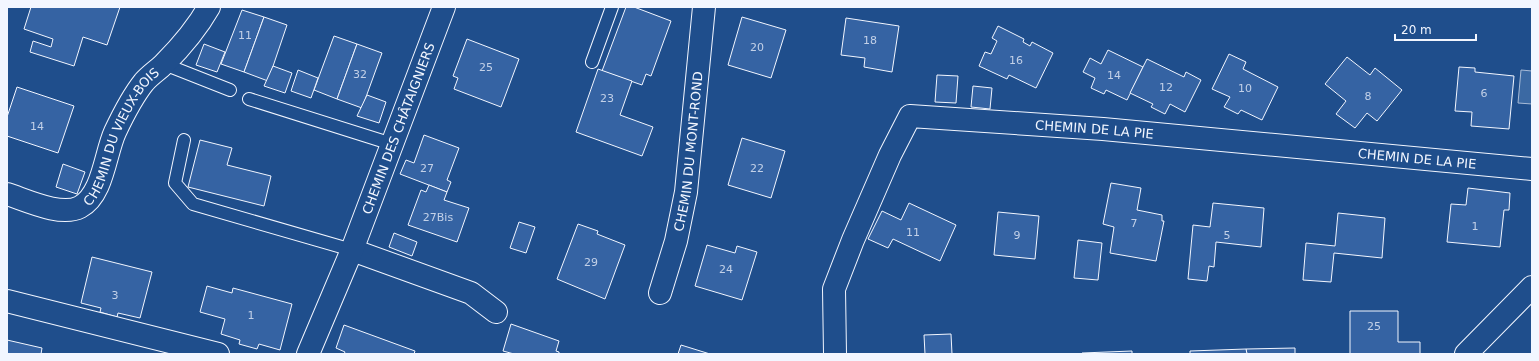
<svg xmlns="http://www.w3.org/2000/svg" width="1539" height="361" viewBox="0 0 1539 361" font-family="'DejaVu Sans',sans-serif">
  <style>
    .water { fill: #3b69a3; stroke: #a8bbd7 }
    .building { fill: #3563a3; stroke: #f2f6ff }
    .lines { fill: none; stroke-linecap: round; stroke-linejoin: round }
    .lane-casing { stroke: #f2f6ff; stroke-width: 14 }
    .street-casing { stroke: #f2f6ff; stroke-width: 24 }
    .lane { stroke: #1f4e8c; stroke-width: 12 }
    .street { stroke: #1f4e8c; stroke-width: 22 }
    .labels { text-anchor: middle; stroke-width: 3; stroke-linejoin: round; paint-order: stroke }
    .number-label { font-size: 11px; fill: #c3d1e8 }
    .street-label { font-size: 13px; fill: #f2f6ff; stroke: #1f4e8c }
  </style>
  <rect width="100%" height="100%" fill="#1f4e8c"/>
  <!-- water -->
  <path class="water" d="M1521 70 1532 71V104L1518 103Z"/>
  <!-- building -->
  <g class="building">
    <path d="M31 7H120L107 45 83 37 74 66 30 52 33 41 51 47 53 39 24 29Z"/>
    <path d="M626 7H634L671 21 651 76 646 74 642 85 602 71Z"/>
    <path d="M242 10 264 17 244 72 221 64Z"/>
    <path d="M264 17 287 25 268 81 244 72Z"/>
    <path d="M742 17 786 30 771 78 728 65Z"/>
    <path d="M846 18 899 26 892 72 864 67 865 58 841 55Z"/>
    <path d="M998 26 1024 39 1023 42 1030 46 1032 42 1053 53 1036 88 1009 75 1007 79 979 66 985 52 991 54 997 41 992 38Z"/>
    <path d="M334 36 357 44 337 99 314 90Z"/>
    <path d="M467 39 519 59 501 107 454 89 458 78 453 76Z"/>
    <path d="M204 44 225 52 217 72 196 65Z"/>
    <path d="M357 44 382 53 362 108 337 99Z"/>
    <path d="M1108 50 1143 67 1127 100 1106 90 1104 94 1091 88 1095 78 1083 72 1090 58 1101 64Z"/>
    <path d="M1229 54 1246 62 1243 69 1278 87 1262 120 1241 110 1238 114 1224 107 1230 97 1212 89Z"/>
    <path d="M1347 57 1370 75 1375 68 1402 90 1377 121 1367 113 1355 128 1336 114 1346 101 1325 84Z"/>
    <path d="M1147 59 1184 77 1186 72 1201 80 1185 112 1170 104 1165 114 1151 107 1153 104 1130 93Z"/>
    <path d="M273 66 292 73 285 93 264 86Z"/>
    <path d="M1459 67 1475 68V72L1514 76 1509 129 1471 126 1472 112 1455 111Z"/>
    <path d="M598 69 632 81 620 115 653 127 642 156 576 132Z"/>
    <path d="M298 70 318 78 311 98 291 91Z"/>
    <path d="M937 75 958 76 956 103 935 102Z"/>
    <path d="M973 86 992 88 990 109 971 107Z"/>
    <path d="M17 87 74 106 58 153 7 136V117Z"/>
    <path d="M367 95 386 102 379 123 357 116Z"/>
    <path d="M424 135 459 148 447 180 451 182 447 192 400 174 406 160 414 163Z"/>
    <path d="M742 138 785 151 771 198 728 185Z"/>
    <path d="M200 140 232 148 227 165 271 176 264 206 188 187Z"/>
    <path d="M63 164 85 172 77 194 56 187Z"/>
    <path d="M1111 183 1141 188 1137 210 1162 215V221H1164L1156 261 1110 253 1114 227 1103 224Z"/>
    <path d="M429 185 447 192 444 200 469 208 457 242 408 225 421 190 426 192Z"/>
    <path d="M1468 188 1510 193 1509 210H1504L1500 247 1447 242 1451 204 1466 205Z"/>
    <path d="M909 203 956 225 940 261 893 239 888 248 868 239 882 211 901 220Z"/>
    <path d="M1213 203 1264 208 1261 247 1216 242 1214 267 1209 266 1207 281 1188 279 1193 225 1210 227Z"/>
    <path d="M998 212 1039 216 1035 259 994 255Z"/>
    <path d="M1338 213 1385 218 1382 258 1334 253 1331 282 1303 280 1306 243 1335 246Z"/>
    <path d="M519 222 535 227 526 253 510 248Z"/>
    <path d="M578 224 598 231 597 234 625 245 605 299 557 279Z"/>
    <path d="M394 233 417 242 412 256 389 247Z"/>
    <path d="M1078 240 1102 243 1098 280 1074 278Z"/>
    <path d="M707 245 735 253 737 246 757 252 742 300 695 286Z"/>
    <path d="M92 257 152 272 140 318 118 313 117 317 100 312 101 308 81 303Z"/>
    <path d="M207 286 232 293 233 288 292 304 280 350 259 344 257 349 239 344 240 340 221 334 225 319 200 312Z"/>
    <path d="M1350 311H1398V342H1420V354H1350Z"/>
    <path d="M511 324 559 341 556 351 559 352V354H514L503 351Z"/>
    <path d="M344 325 415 351 414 354H344L345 352 336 348Z"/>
    <path d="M951 334 952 354H925L924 335Z"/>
    <path d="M7 340 42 348 41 354H7Z"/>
    <path d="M681 345 710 354H678Z"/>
    <path d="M1295 348V354H1247L1246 349Z"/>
    <path d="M1246 349 1247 354H1190V351Z"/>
    <path d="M1132 351V354H1082V353Z"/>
  </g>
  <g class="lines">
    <!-- lane casing -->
    <g class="lane-casing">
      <g id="lane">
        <path d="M592 62 612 7"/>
        <path d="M164 64 230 90"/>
        <path d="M249 99 392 144"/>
        <path d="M184 140 175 183 193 204 352 250"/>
      </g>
    </g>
    <!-- street casing -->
    <g class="street-casing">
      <g id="street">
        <path id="s1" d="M7 194C26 200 61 217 80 207 103 195 105 154 115 132 123 115 132 97 144 82 150 75 158 70 164 64 181 47 197 28 209 7"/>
        <path d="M352 250 471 293 496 312"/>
        <path id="s2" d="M660 293 676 241 686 192 704 7"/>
        <path d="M7 301 218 354"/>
        <path id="s3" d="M308 354 352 250 444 7"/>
        <path id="s4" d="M835 354 834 289 853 240 890 155 910 116 1103 129 1532 169"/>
        <path d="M1466 354 1532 287"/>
      </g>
    </g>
    <!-- lane -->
    <use href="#lane" class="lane"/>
    <!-- street -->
    <use href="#street" class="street"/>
  </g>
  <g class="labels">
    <!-- number labels -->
    <g class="number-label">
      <text x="245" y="39">11</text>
      <text x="870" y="44">18</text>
      <text x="757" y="51">20</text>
      <text x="1016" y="64">16</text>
      <text x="486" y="71">25</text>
      <text x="360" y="78">32</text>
      <text x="1114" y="79">14</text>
      <text x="1166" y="91">12</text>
      <text x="1245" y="92">10</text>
      <text x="1484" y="97">6</text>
      <text x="1368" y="100">8</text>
      <text x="607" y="102">23</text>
      <text x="37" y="130">14</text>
      <text x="427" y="172">27</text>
      <text x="757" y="172">22</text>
      <text x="438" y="221">27Bis</text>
      <text x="1134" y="227">7</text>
      <text x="1475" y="230">1</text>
      <text x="913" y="236">11</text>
      <text x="1017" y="239">9</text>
      <text x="1227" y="239">5</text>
      <text x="591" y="266">29</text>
      <text x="726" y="273">24</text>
      <text x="115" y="299">3</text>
      <text x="251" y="319">1</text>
      <text x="1374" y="330">25</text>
    </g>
    <!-- street labels -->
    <g class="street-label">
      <text dy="5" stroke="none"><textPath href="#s3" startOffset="243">CHEMIN DES CHÂTAIGNIERS</textPath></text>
      <text dy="5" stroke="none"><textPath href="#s4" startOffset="439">CHEMIN DE LA PIE</textPath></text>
      <text dy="5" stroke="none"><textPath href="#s1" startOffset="159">CHEMIN DU VIEUX-BOIS</textPath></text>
      <text dy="5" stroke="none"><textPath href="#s2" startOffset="145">CHEMIN DU MONT-ROND</textPath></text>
      <text dy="5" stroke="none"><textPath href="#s4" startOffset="763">CHEMIN DE LA PIE</textPath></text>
    </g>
  </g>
  <!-- border -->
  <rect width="1539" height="361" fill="none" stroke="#f2f6ff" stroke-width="16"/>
  <!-- scale -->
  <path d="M1395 34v6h81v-6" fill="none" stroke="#f2f6ff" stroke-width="2"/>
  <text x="1401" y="34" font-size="12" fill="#f2f6ff" stroke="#1f4e8c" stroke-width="3" paint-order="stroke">20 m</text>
</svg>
